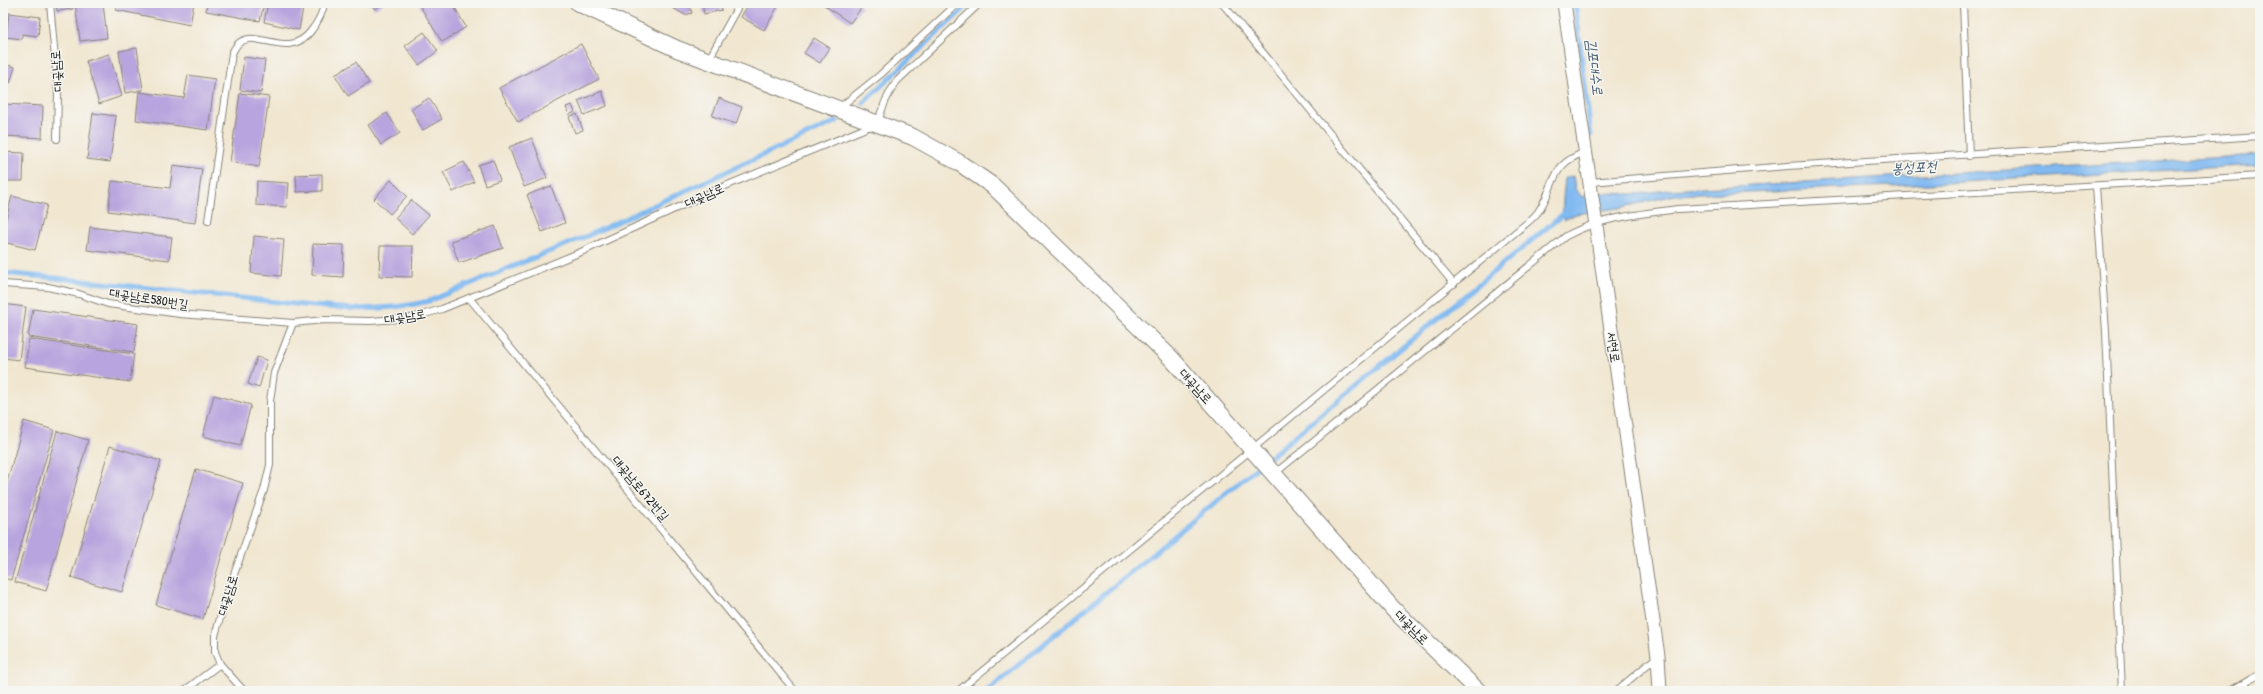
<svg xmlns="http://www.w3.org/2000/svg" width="2263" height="694" viewBox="0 0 2263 694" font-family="'Patrick Hand','Poor Story',sans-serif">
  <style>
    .water { fill: #81baf1; stroke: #4e6b86 }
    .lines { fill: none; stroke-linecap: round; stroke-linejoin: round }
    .stream { stroke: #81baf1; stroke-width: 5 }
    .building { fill: #b8a4de }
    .service-casing { stroke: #868276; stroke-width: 8 }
    .minor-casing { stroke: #868276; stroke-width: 15 }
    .tertiary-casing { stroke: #868276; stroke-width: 18 }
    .service { stroke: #fff; stroke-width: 6 }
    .minor { stroke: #fff; stroke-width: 13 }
    .tertiary { stroke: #fff; stroke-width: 16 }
    .labels { text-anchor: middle; stroke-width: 3; stroke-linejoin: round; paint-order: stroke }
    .street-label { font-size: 13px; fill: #1c1c1c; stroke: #f6f6f2 }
    .water-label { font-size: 14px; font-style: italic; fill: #445b71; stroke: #f6f6f2 }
  </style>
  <rect width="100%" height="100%" fill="#f6f6f2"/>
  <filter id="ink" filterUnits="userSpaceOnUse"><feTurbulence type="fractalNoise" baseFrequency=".025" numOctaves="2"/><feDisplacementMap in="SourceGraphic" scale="8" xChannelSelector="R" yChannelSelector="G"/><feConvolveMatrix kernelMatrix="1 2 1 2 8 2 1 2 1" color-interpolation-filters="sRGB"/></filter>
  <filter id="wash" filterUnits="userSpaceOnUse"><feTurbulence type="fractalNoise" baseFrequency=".012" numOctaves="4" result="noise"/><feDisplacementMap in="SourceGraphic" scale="16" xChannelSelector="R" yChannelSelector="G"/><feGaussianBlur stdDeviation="0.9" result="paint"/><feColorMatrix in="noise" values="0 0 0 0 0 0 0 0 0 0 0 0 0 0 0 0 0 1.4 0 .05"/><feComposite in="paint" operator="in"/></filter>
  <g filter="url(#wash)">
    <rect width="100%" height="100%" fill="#f1e7d1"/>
    <!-- water -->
    <path class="water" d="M2260 155V165L1893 186 1675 195 1619 208 1576 214 1564 220C1561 206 1564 192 1565 178L1573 176 1575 189 1582 197 1600 193 1637 194 1668 190Z"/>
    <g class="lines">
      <!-- stream -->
      <g class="stream">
        <path d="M1575 3 1591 135"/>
        <path d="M863 103 970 3"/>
        <path d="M3 273C80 280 156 289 233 297 298 304 365 317 429 301L587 236 837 121"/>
        <path d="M987 691 1567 211"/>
      </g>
    </g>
    <g id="blocks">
      <!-- building -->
      <g class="building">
        <path d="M56 3H72L73 9 57 11Z"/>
        <path d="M75 3H103L107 38 80 41Z"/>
        <path d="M118 3H194L190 25 116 10Z"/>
        <path d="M207 3H264L260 21 206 11Z"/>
        <path d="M268 3H280L303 8 299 30 264 22Z"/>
        <path d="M370 3H384L375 9Z"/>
        <path d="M418 3H452L466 27 442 42Z"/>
        <path d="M670 3H689L692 13 685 15 671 7Z"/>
        <path d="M702 3H720L722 10 704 14Z"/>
        <path d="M749 3H780L764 30 741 17Z"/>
        <path d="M821 3H856L862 7 850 23Z"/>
        <path d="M9 13 40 17 38 36 22 34V39L6 37Z"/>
        <path d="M3 18H7L4 42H3Z"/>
        <path d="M424 32 438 51 419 65 405 46Z"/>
        <path d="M814 38 830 48 820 63 804 53Z"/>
        <path d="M581 44 599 79 518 122 499 88Z"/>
        <path d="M137 48 143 90 125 93 119 51Z"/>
        <path d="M109 54 122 96 99 104 86 61Z"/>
        <path d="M244 57 265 60 261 93 240 90Z"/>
        <path d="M356 62 369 83 348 96 335 75Z"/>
        <path d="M3 64 15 67 10 83 3 81Z"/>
        <path d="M188 75 215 79 208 130 136 120 139 92 184 98Z"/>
        <path d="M602 91 607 106 584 115 578 101Z"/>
        <path d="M240 93 269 97 259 167 230 162Z"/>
        <path d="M429 98 442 119 423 130 411 109Z"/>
        <path d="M719 98 742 107 736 124 712 116Z"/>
        <path d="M3 104 43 106 42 138 3 136Z"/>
        <path d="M572 105 575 112 569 115 566 107Z"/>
        <path d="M93 113 116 116 110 162 87 159Z"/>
        <path d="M387 113 400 133 381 145 368 125Z"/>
        <path d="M577 114 583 130 575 133 569 117Z"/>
        <path d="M532 138 547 178 524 187 509 147Z"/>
        <path d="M3 152 24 153 23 181H3Z"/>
        <path d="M493 160 500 180 485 185 478 165Z"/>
        <path d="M464 162 474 182 453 192 443 172Z"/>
        <path d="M173 165 202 169 195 223 108 211 112 181 170 188Z"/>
        <path d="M322 174V191L297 192 296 175Z"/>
        <path d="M391 180 407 196 390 214 374 199Z"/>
        <path d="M257 181 289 183 287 207 256 205Z"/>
        <path d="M551 186 565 223 542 232 527 195Z"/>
        <path d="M12 196 47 205 35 250 3 242V231Z"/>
        <path d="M411 200 429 215 412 234 395 218Z"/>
        <path d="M495 226 503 248 459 263 451 241Z"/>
        <path d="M90 227 172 237 169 260 87 250Z"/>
        <path d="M254 236 284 239 281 276 251 273Z"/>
        <path d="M313 244 344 245 343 277 312 275Z"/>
        <path d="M380 246H413L412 277 379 276Z"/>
        <path d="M3 304 26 307 19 360 3 358Z"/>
        <path d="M33 309 138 324 134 352 28 337Z"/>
        <path d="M29 339 134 354 130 382 25 367Z"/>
        <path d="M257 357 267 360 259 388 248 384Z"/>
        <path d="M214 395 251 405 240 446 203 436Z"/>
        <path d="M24 421 54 430 11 580 3 578V496Z"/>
        <path d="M57 431 88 440 46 591 15 582Z"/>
        <path d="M110 446 161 461 122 592 71 577Z"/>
        <path d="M196 469 243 483 203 619 156 605Z"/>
      </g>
    </g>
  </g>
  <g filter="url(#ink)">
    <use href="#blocks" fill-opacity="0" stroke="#868276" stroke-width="1"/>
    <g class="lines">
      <!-- service casing -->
      <g class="service-casing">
        <g id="service">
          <path d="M50 3 58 92 57 139"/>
          <path d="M1222 3 1454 284"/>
          <path d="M1963 3 1969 156"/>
          <path d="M709 59 740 3"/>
          <path d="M839 108 880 75 958 3"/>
          <path d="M1590 182 1788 166 2260 136"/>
          <path d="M2096 186 2106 332 2122 691"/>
          <path d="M208 221 232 53C234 50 236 45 239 43 259 28 288 61 311 31 318 22 323 14 324 3"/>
          <path d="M3 284 48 287 79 294 108 304 180 314 293 323"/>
          <path d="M470 299 795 691"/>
          <path d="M1274 474 1566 236C1601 217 1640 214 1678 209L2260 176"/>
          <path d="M220 664 244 691"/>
          <path d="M184 691 220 664 215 652V636L226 597 264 490 270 465V401L274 373 293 323 324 320 370 321 411 318 442 309 581 252 718 189 878 123C882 106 887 95 897 81L980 3"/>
          <path d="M958 691 1517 231C1524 225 1533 219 1538 212 1557 184 1549 164 1586 152"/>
          <path d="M1616 691 1658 656"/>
          <path d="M2230 691 2260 674"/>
        </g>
      </g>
      <!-- minor casing -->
      <g class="minor-casing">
        <path id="minor" d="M1564 3 1658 656 1660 691"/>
      </g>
      <!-- tertiary casing -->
      <g class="tertiary-casing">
        <path id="tertiary" d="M578 3 677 49 913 137 958 162 993 186 1172 359 1394 610 1478 691"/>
      </g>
      <!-- service -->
      <use href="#service" class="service"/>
      <!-- minor -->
      <use href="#minor" class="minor"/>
      <!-- tertiary -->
      <use href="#tertiary" class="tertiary"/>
    </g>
  </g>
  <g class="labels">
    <!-- street labels -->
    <g class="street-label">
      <text transform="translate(56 71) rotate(-94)" y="5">대곶남로</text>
      <text transform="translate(704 195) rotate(-24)" y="5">대곶남로</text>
      <text transform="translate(149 298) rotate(9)" y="5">대곶남로580번길</text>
      <text transform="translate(405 316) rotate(-9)" y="5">대곶남로</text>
      <text transform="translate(1614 347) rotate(82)" y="5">서현로</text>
      <text transform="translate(1196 386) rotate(48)" y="5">대곶남로</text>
      <text transform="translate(641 488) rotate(50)" y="5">대곶남로672번길</text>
      <text transform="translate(227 595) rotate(-73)" y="5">대곶남로</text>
      <text transform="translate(1412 627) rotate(46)" y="5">대곶남로</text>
    </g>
    <!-- water labels -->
    <g class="water-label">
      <text transform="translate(1595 67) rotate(83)" y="5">김포대수로</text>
      <text transform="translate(1914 167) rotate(-3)" y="5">봉성포천</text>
    </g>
  </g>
  <!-- margin -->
  <rect width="2263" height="694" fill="none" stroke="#f6f6f2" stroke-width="16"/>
</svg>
